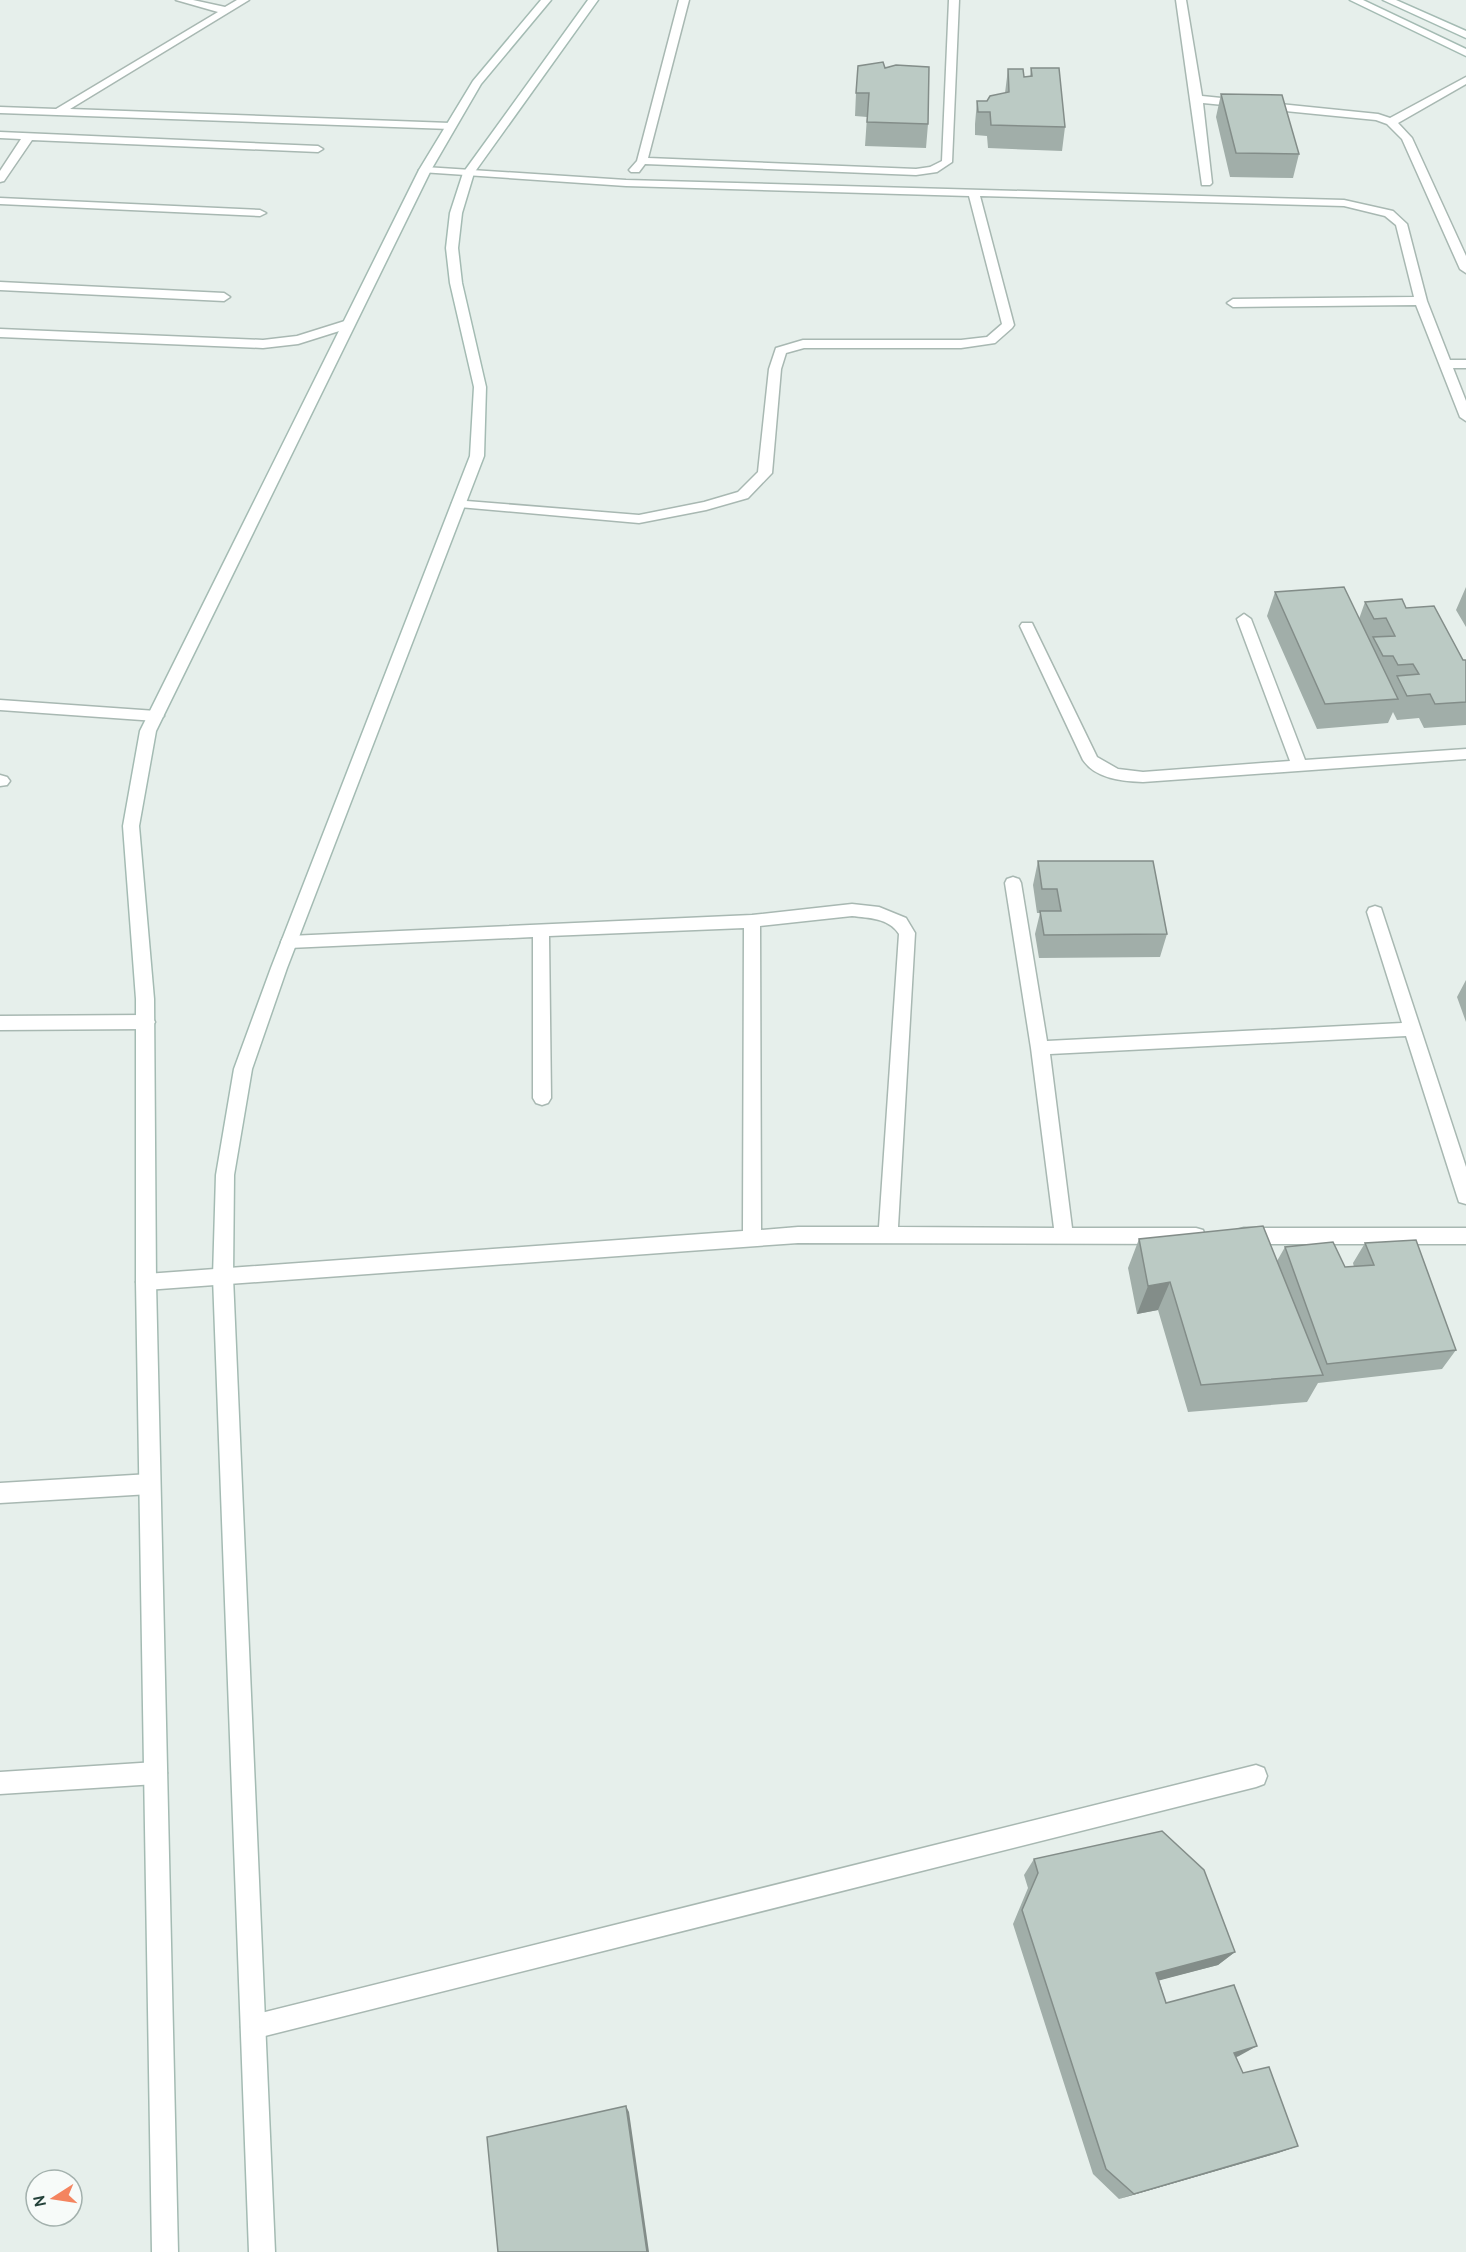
<svg xmlns="http://www.w3.org/2000/svg" width="1466" height="2252" font-family="Cabin,sans-serif">
  <rect width="100%" height="100%" fill="#e6efeb"/>
  <g fill="none" stroke-linecap="round" stroke-linejoin="round">
    <g stroke="#a8b8b2" stroke-width="3">
      <path id="lane" d="M176,0H193L225,7L237,0H249L70,109L450,123L455,126L450,129L0,113V107L56,109L218,12Z
        M0,132L318,146L323,149L318,152L32,140L4,181L0,182V171L21,139L0,138Z
        M0,198L260,210L266,213L260,216L0,204Z
        M0,282L224,293L230,297L224,301L0,290Z
        M348,320L354,324L352,327L298,344L263,348L0,337V329L263,340L297,336Z
        M0,700L156,711L164,716L156,721L0,710Z
        M0,775L7,777L10,781L7,785L0,786Z"/>
    </g>
    <g stroke="#a8b8b2" stroke-width="3">
      <path id="street" d="M679,0H689L648,158L916,169L930,167L942,161L949,0H959L952,162L937,172L916,175L645,164L639,172H631L629,170L637,161Z
        M1176,0H1186L1202,96L1378,114L1390,118L1466,77V84L1398,123L1412,138L1466,256V273L1460,269L1402,139L1387,124L1376,120L1203,103L1212,183L1210,185H1202Z
        M425,167L626,180L1344,200L1393,211L1407,224L1427,301L1450,360H1466V368H1453L1466,401V421L1460,417L1416,305L1233,307L1227,303L1233,299L1414,297L1396,225L1385,216L1344,206L980,196L1014,325L1012,328L995,343L961,348H804L786,353L781,369L772,473L748,498L706,510L639,523L459,507L454,506L452,503L454,500L639,515L704,502L738,492L758,472L769,369L776,348L803,340H961L987,337L1002,324L969,196L626,186L421,172L419,170Z
        M1244,614L1251,619L1305,760L1466,749V759L1143,782C1122,781 1096,779 1083,760L1020,626L1022,623H1032L1097,757L1118,769L1143,772L1290,761L1237,619Z
        M1013,877L1019,879L1021,883L1047,1041L1402,1023L1367,912L1369,908L1375,906L1381,908L1466,1167V1204L1459,1202L1457,1196L1406,1036L1050,1054L1072,1228H1196L1203,1230L1205,1236L1203,1242L1196,1244L798,1243L146,1290L139,1288L136,1282L139,1276L146,1274L743,1231L744,928L549,936L551,1098L548,1103L542,1105L536,1103L533,1098V937L289,948L283,946L281,942L283,938L289,936L752,915L852,904L879,907L906,918L915,933L898,1227L1054,1228L1031,1048L1005,883L1007,879ZM852,916C869,918 889,918 899,934L879,1227H798L761,1230L760,926Z
        M146,1015L152,1017L155,1022L152,1027L146,1029L0,1030V1016Z
        M1244,1228H1466V1244H1244L1237,1242L1235,1236L1237,1230Z
        M150,1474L157,1477L160,1484L157,1491L150,1494L0,1503V1483Z
        M156,1762L164,1765L167,1773L164,1781L156,1784L0,1794V1772Z
        M1256,1765L1264,1768L1267,1776L1264,1784L1256,1787L253,2039L244,2036L241,2027L244,2018L253,2015Z"/>
    </g>
    <g stroke="#a4bbb3" stroke-width="3">
      <path id="secondary" d="M541,0H551L481,84L431,170L156,731L139,826L154,999L156,1282L178,2252H152L136,1282V999L123,826L140,731L419,170L473,81Z
        M588,0H598L474,173L462,213L458,248L462,283L486,387L484,456L287,968L252,1069L234,1175L233,1277L275,2252H249L213,1277L216,1175L234,1069L271,968L470,456L474,387L450,283L446,248L450,213L463,173Z
        M1350,0H1363L1466,49V56Z
        M1383,0H1396L1466,31V38Z"/>
    </g>
    <use href="#lane" fill="#fff" fill-rule="evenodd"/>
    <use href="#street" fill="#fff" fill-rule="evenodd"/>
    <use href="#secondary" fill="#fff" fill-rule="evenodd"/>
  </g>
  <path fill="#a1aea9" d="M885,68L928,124L926,148L865,146L867,117L855,116L856,93Z
    M1031,68L1065,127L1062,151L988,148L987,136L975,135V124L977,101H987L1005,93L1008,69L1024,77H1030Z
    M1221,94L1299,154L1293,178L1230,177L1216,117Z
    M1466,587V627L1456,610Z
    M1275,592L1359,619L1365,602L1406,608L1463,660H1466V725L1424,728L1419,718L1397,720L1393,712L1388,723L1317,729L1267,616Z
    M1038,861L1167,934L1160,957L1039,958L1035,934L1040,913H1037L1033,885Z
    M1466,980V1022L1457,997Z
    M1139,1239L1277,1261L1285,1247L1345,1267H1354L1353,1263L1365,1243L1456,1350L1442,1369L1318,1383L1307,1402L1188,1412L1158,1310L1137,1314L1128,1268Z
    M1034,1859L1235,1952L1218,1965L1159,1980L1166,2003L1239,2056L1236,2057L1243,2073L1298,2146L1278,2153L1119,2199L1093,2174L1013,1924L1028,1888L1024,1875Z"/>
  <path fill="#838d89" d="M1170,1282L1158,1310L1137,1314L1148,1286Z
    M1235,1952L1218,1965L1142,1985L1156,1973Z
    M1257,2046L1239,2056L1217,2063L1234,2053Z
    M626,2106L629,2112L649,2252H647Z
    M1298,2146L1278,2153L1119,2199L1134,2194Z"/>
  <path fill="#bbcac4" stroke="#838d89" stroke-width="1.5" d="M883,62L885,68L896,65L929,67L928,124L867,122L869,93H856L858,66Z
    M1031,68H1059L1065,127L991,125L990,112H978L977,101H987L990,96L1009,92L1008,69H1023L1024,77L1032,76Z
    M1221,94L1282,95L1299,154L1236,153Z
    M1344,587L1398,699L1325,704L1275,592Z
    M1402,599L1406,608L1434,606L1463,660H1466V702L1435,704L1430,694L1407,696L1397,676L1419,674L1413,664L1398,665L1393,656H1383L1373,637L1395,636L1386,618L1374,619L1365,602Z
    M1038,861H1153L1167,934L1044,935L1040,911H1061L1057,889H1042Z
    M1263,1226L1323,1375L1201,1385L1170,1282L1148,1286L1139,1239Z
    M1416,1240L1456,1350L1327,1364L1285,1247L1333,1242L1345,1267L1374,1265L1365,1243Z
    M1162,1831L1204,1870L1235,1952L1156,1973L1166,2003L1234,1985L1257,2046L1234,2053L1243,2073L1269,2067L1298,2146L1134,2194L1106,2169L1022,1910L1038,1873L1034,1859Z
    M626,2106L647,2252H498L487,2137Z"/>
  <g transform="translate(54 2198) rotate(258)"><circle r="28" fill="#f7fbf9" stroke="#a3b1ad" stroke-width="1.5"/>
  <path d="M0-4.5L10 22L0 15L-10 22Z" fill="#f4845f"/>
  <text y="-9" font-size="16" font-weight="bold" text-anchor="middle" fill="#24423a">N</text>
  </g>
</svg>
